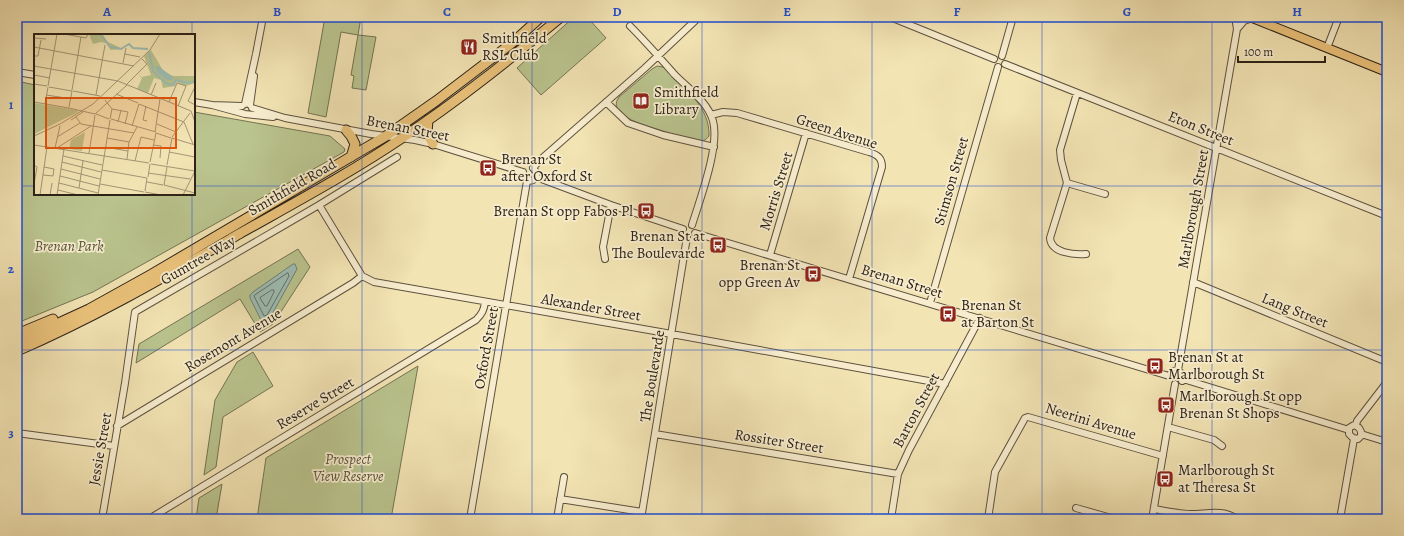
<svg xmlns="http://www.w3.org/2000/svg" width="1404" height="536" font-family="Alegreya,serif">
  <rect width="100%" height="100%" fill="#f3e4b4"/>
  <filter id="stains"><feTurbulence type="fractalNoise" baseFrequency=".005" numOctaves="4"/><feColorMatrix values="0 0 0 0 .2 0 0 0 0 .09 0 0 0 0 .02 0 0 0 .5 -.17"/></filter>
  <radialGradient id="worn" r=".72"><stop offset=".6" stop-color="#630" stop-opacity="0"/><stop offset="1" stop-color="#630" stop-opacity=".3"/></radialGradient>
  <path fill="#bac48e" stroke="#737353" d="M325,17H361L358,35L376,37L366,90L352,88L354,76L351,75L358,35L341,32L326,117L308,113Z
    M574,17H587L606,38L541,95L517,68Z
    M657,66L663,67L667,70C685,89 710,107 709,136C707,138 705,141 702,141C693,143 675,135 666,132C655,128 604,117 619,97L652,69Z
    M17,81L35,85V194H194V112L330,136L345,149L344,152L93,292L17,323Z
    M298,249L310,267L273,324L260,332L240,299L136,363L139,344Z
    M253,352L273,386L223,417L216,467L204,475L215,400L237,362Z
    M418,366L391,519H257L266,458Z
    M222,484L216,519H196L199,498Z"/>
  <path fill="#9dbdb4" stroke="#707f76" d="M293,264H295L297,269L270,318L266,321L261,320L250,298V295L253,292Z"/>
  <g fill="none" stroke-linecap="round" stroke-linejoin="round">
    <path stroke="#647066" stroke-width="1" d="M288,273L289,276L267,315L264,316L254,296Z
      M272,290H274V292L267,306H265L260,298Z"/>
    <g stroke="#5e523f" stroke-width="8">
      <path id="minor" d="M890,17L994,59
        M630,26C646,42 660,58 675,75C688,88 708,102 713,121C720,146 700,199 692,225
        M1237,29L1244,21L1252,18
        M1327,48L1339,17
        M1002,56L1013,17
        M1005,64L1387,216
        M17,72L35,75
        M1077,93L1060,150L1061,160L1067,183L1050,238C1051,253 1074,255 1086,254
        M194,102L212,105L242,106
        M606,102L628,123L663,135L714,147
        M245,104L256,54L263,17
        M212,105L245,114L273,117
        M250,105L254,76
        M252,108L285,118L371,134L415,140L433,144L523,172
        M711,115L723,112L737,113L869,152C878,155 882,158 882,167L849,279
        M533,168L539,161L645,68L699,17
        M523,172C523,183 536,184 537,173L533,168
        M536,177L611,205L683,229
        M1067,183L1105,194
        M319,205L362,276L374,282L666,333L945,384
        M695,233L1169,376
        M770,255L806,133
        M605,259L603,247L611,205
        M1193,282L1387,362
        M930,303L998,67
        M1178,370L1237,29L1235,17
        M1169,376L1173,371L1178,370L1183,375L1182,381
        M1183,379L1349,430
        M1354,425C1359,426 1362,431 1361,436L1358,439L1353,438L1349,434V428Z
        M117,426L353,283L362,276
        M1356,426L1357,421L1387,382
        M1168,427L1214,440L1222,446
        M17,433L114,446
        M655,434L898,474
        M1361,434L1387,442
        M560,499L642,512
        M1076,508L1115,519
        M1154,509C1166,511 1179,514 1191,514C1207,514 1223,509 1237,519
        M102,519L125,383L135,312L319,205L397,157
        M149,519L476,320C482,314 484,310 485,302
        M470,519L527,181
        M557,519L564,477
        M641,519L687,237
        M891,519L898,474L909,450L980,318
        M988,519L995,472L1025,418L1028,417L1163,456
        M1152,519L1175,384
        M1340,519L1354,439"/>
    </g>
    <g stroke="#2c2218" stroke-width="10">
      <path id="major" d="M1250,17L1387,72"/>
    </g>
    <g stroke="#2c2218" stroke-width="11">
      <path id="highway" d="M428,120L427,133L433,144
        M346,130L351,136L355,144L351,157
        M17,334L53,319
        M17,342L89,309L152,274L386,136L436,101L512,43L541,17
        M17,351C94,318 166,276 239,234C294,203 350,173 402,138C458,101 510,59 561,17"/>
    </g>
    <use href="#minor" stroke="#f7edce" stroke-width="6"/>
    <use href="#major" stroke="#eac27a" stroke-width="8"/>
    <use href="#highway" stroke="#eac27a" stroke-width="9"/>
  </g>
  <path fill="none" stroke="#1d4ed8" stroke-width="1" stroke-opacity="0.55" d="M192,17V35M362,17V519M532,17V519M702,17V519M872,17V519M1042,17V519M1212,17V519M17,186H35M194,186H1387M192,194V519M17,350H1387"/>
  <defs>
    <g id="restaurant-square" transform="scale(0.9)"><rect x="-9" y="-9" width="18" height="18" rx="4" fill="#8f2418" stroke="#f7edce"/><path d="M-5-6h1v4h1v-4h1v4h1v-4h1v5L-1.5 .5V6h-2V.5L-5-1ZM5-6V6H3V1.5H1.5Q1.5-4 5-6Z" fill="#fff"/></g>
    <g id="library-square" transform="scale(0.9)"><rect x="-9" y="-9" width="18" height="18" rx="4" fill="#8f2418" stroke="#f7edce"/><path d="M-6-4Q-3-5.5-.7-3.5V5Q-3 3-6 4ZM6-4Q3-5.5 .7-3.5V5Q3 3 6 4Z" fill="#fff"/></g>
    <g id="bus-square" transform="scale(0.9)"><rect x="-9" y="-9" width="18" height="18" rx="4" fill="#8f2418" stroke="#f7edce"/><path d="M-5-6H5V4H4V6H2V4H-2V6H-4V4H-5ZM-3.5-4V0h7V-4ZM-3.5 1.2v1.5H-2V1.2ZM2 1.2v1.5H3.5V1.2Z" fill="#fff"/></g>
  </defs>
  <g fill-rule="evenodd">
    <use href="#restaurant-square" x="469" y="47"/>
    <use href="#library-square" x="641" y="101"/>
    <use href="#bus-square" x="488" y="168"/>
    <use href="#bus-square" x="646" y="211"/>
    <use href="#bus-square" x="718" y="245"/>
    <use href="#bus-square" x="813" y="274"/>
    <use href="#bus-square" x="948" y="314"/>
    <use href="#bus-square" x="1155" y="366"/>
    <use href="#bus-square" x="1166" y="405"/>
    <use href="#bus-square" x="1165" y="479"/>
  </g>
  <g text-anchor="middle" stroke-width="3.5" stroke-linejoin="round" paint-order="stroke">
    <g font-size="15" fill="#2c2218" stroke="#f7edce" text-anchor="start">
      <text x="482" y="43">Smithfield<tspan x="482" dy="17">RSL Club</tspan></text>
      <text x="654" y="97">Smithfield<tspan x="654" dy="17">Library</tspan></text>
      <text x="501" y="164">Brenan St<tspan x="501" dy="17">after Oxford St</tspan></text>
      <text x="633" y="216" text-anchor="end">Brenan St opp Fabos Pl</text>
      <text x="705" y="241" text-anchor="end">Brenan St at<tspan x="705" dy="17">The Boulevarde</tspan></text>
      <text x="800" y="270" text-anchor="end">Brenan St<tspan x="800" dy="17">opp Green Av</tspan></text>
      <text x="961" y="310">Brenan St<tspan x="961" dy="17">at Barton St</tspan></text>
      <text x="1168" y="362">Brenan St at<tspan x="1168" dy="17">Marlborough St</tspan></text>
      <text x="1179" y="401">Marlborough St opp<tspan x="1179" dy="17">Brenan St Shops</tspan></text>
      <text x="1178" y="475">Marlborough St<tspan x="1178" dy="17">at Theresa St</tspan></text>
    </g>
    <g font-size="15" fill="#2c2218" stroke="#f7edce">
      <text transform="translate(408 128) rotate(11)" y="5">Brenan Street</text>
      <text transform="translate(1201 128) rotate(22)" y="5">Eton Street</text>
      <text transform="translate(837 131) rotate(18)" y="5">Green Avenue</text>
      <text transform="translate(951 181) rotate(-74)" y="5">Stimson Street</text>
      <text transform="translate(292 187) rotate(-30)" y="5">Smithfield Road</text>
      <text transform="translate(776 191) rotate(-73)" y="5">Morris Street</text>
      <text transform="translate(1193 209) rotate(-80)" y="5">Marlborough Street</text>
      <text transform="translate(198 260) rotate(-30)" y="5">Gumtree Way</text>
      <text transform="translate(902 281) rotate(17)" y="5">Brenan Street</text>
      <text transform="translate(591 307) rotate(10)" y="5">Alexander Street</text>
      <text transform="translate(1295 310) rotate(22)" y="5">Lang Street</text>
      <text transform="translate(233 340) rotate(-31)" y="5">Rosemont Avenue</text>
      <text transform="translate(486 348) rotate(-80)" y="5">Oxford Street</text>
      <text transform="translate(652 376) rotate(-81)" y="5">The Boulevarde</text>
      <text transform="translate(315 403) rotate(-31)" y="5">Reserve Street</text>
      <text transform="translate(916 410) rotate(-62)" y="5">Barton Street</text>
      <text transform="translate(1091 421) rotate(17)" y="5">Neerini Avenue</text>
      <text transform="translate(779 441) rotate(9)" y="5">Rossiter Street</text>
      <text transform="translate(100 449) rotate(-80)" y="5">Jessie Street</text>
    </g>
    <g font-size="15" font-style="italic" fill="#57533b" stroke="#f7edce">
      <text x="69" y="251">Brenan Park</text>
      <text x="348" y="464">Prospect<tspan x="348" dy="17">View Reserve</tspan></text>
    </g>
  </g>
  <g transform="translate(34 34)">
    <rect width="161" height="161" fill="#f3e4b4"/>
    <path d="M55,0H68L72,7L89,15L76,16L75,10L67,8L59,10ZM117,16L130,38L139,42H161V49L152,52L143,48L141,52L129,54L127,46L120,44L114,59L103,55L108,44L104,40L108,43L117,41L110,22ZM0,69L43,76L44,78L0,100ZM51,98L48,117L35,115L37,106Z" fill="#bac48e"/>
    <path d="M124,32L139,43L138,46H133L123,38L121,33Z" fill="#9dbdb4"/>
    <path fill="none" stroke="#9dbdb4" stroke-width="2" d="M67,0L76,13L87,15L95,10L99,14L114,15M115,18L119,37L132,49L139,51L142,46L153,49L161,47"/>
    <path fill="none" stroke="#a39676" stroke-width="1" d="M30,0L52,4L54,0M0,4L12,5M0,13L100,32M91,20L106,23M0,22H4L7,6M89,29L92,14M0,32L84,47L157,77L161,88M103,40L113,30L108,25M0,41L16,44M0,50L13,52M92,51L103,40M14,52L23,0M15,53L38,57M38,56L47,3M39,57L66,62M82,60L104,69M12,61L32,64M62,61L71,11M117,61L122,49M71,66L78,75L76,85M0,68L35,74M135,68L143,49L152,52L144,72M11,70L14,53M105,70L150,88L159,110M161,71L154,67L161,53M112,72L109,86L113,87M35,73L38,57M35,74L61,80M78,75L94,78L91,90M61,80L93,51M62,80L75,85M42,83L47,90L100,99M77,85L122,98M37,86L49,78M84,88L87,76M123,90L142,98M98,92L105,70M121,98L126,65M122,99L137,104M0,102L26,90L59,70L116,16L126,0M23,103L46,89M138,103L156,79M73,104L95,108M138,104L161,111M0,111L115,129M119,111L127,112L126,124M71,113L94,117M21,114L26,92M23,114L57,92M135,118L161,123M55,119L61,81M29,122L68,131M93,125L95,108L103,93M101,127L107,103L120,106M28,128L67,138M116,128L122,99M117,130L161,137M0,131L3,133L0,150M133,131L138,104M27,135L66,145M68,136L113,144M114,139L156,145M9,141L19,142L20,135L10,133M26,142L65,152M114,143L116,130M113,148L129,151M25,149L64,159M66,150L110,158M130,151L161,159M130,151L133,133M45,154L49,127M24,156L44,161M111,157L113,144M111,158L127,161M6,161L13,113M16,161L18,149M23,161L30,115M64,161L76,86M149,161L161,137"/>
    <path fill="#df560d" fill-opacity="0.15" stroke="#df560d" stroke-width="2" d="M12,64H142V114H12Z"/>
    <rect width="161" height="161" fill="none" stroke="#2c2218" stroke-width="2"/>
  </g>
  <rect width="1404" height="536" fill="none" stroke="#f3e4b4" stroke-width="44"/>
  <path d="M1238 56v6h87v-6" fill="none" stroke="#2c2218" stroke-width="2"/>
  <text x="1244" y="56" font-size="12" fill="#2c2218" stroke="#f7edce" stroke-width="3" paint-order="stroke">100 m</text>
  <rect x="22" y="22" width="1360" height="492" fill="none" stroke="#1d4ed8" stroke-width="1.5"/>
  <g font-size="13" text-anchor="middle" font-weight="bold" fill="#1d4ed8">
    <text x="107" y="16">A</text>
    <text x="277" y="16">B</text>
    <text x="447" y="16">C</text>
    <text x="617" y="16">D</text>
    <text x="787" y="16">E</text>
    <text x="957" y="16">F</text>
    <text x="1127" y="16">G</text>
    <text x="1297" y="16">H</text>
    <text x="11" y="109">1</text>
    <text x="11" y="273">2</text>
    <text x="11" y="437">3</text>
  </g>
  <rect width="100%" height="100%" filter="url(#stains)"/>
  <rect width="100%" height="100%" fill="url(#worn)"/>
</svg>
